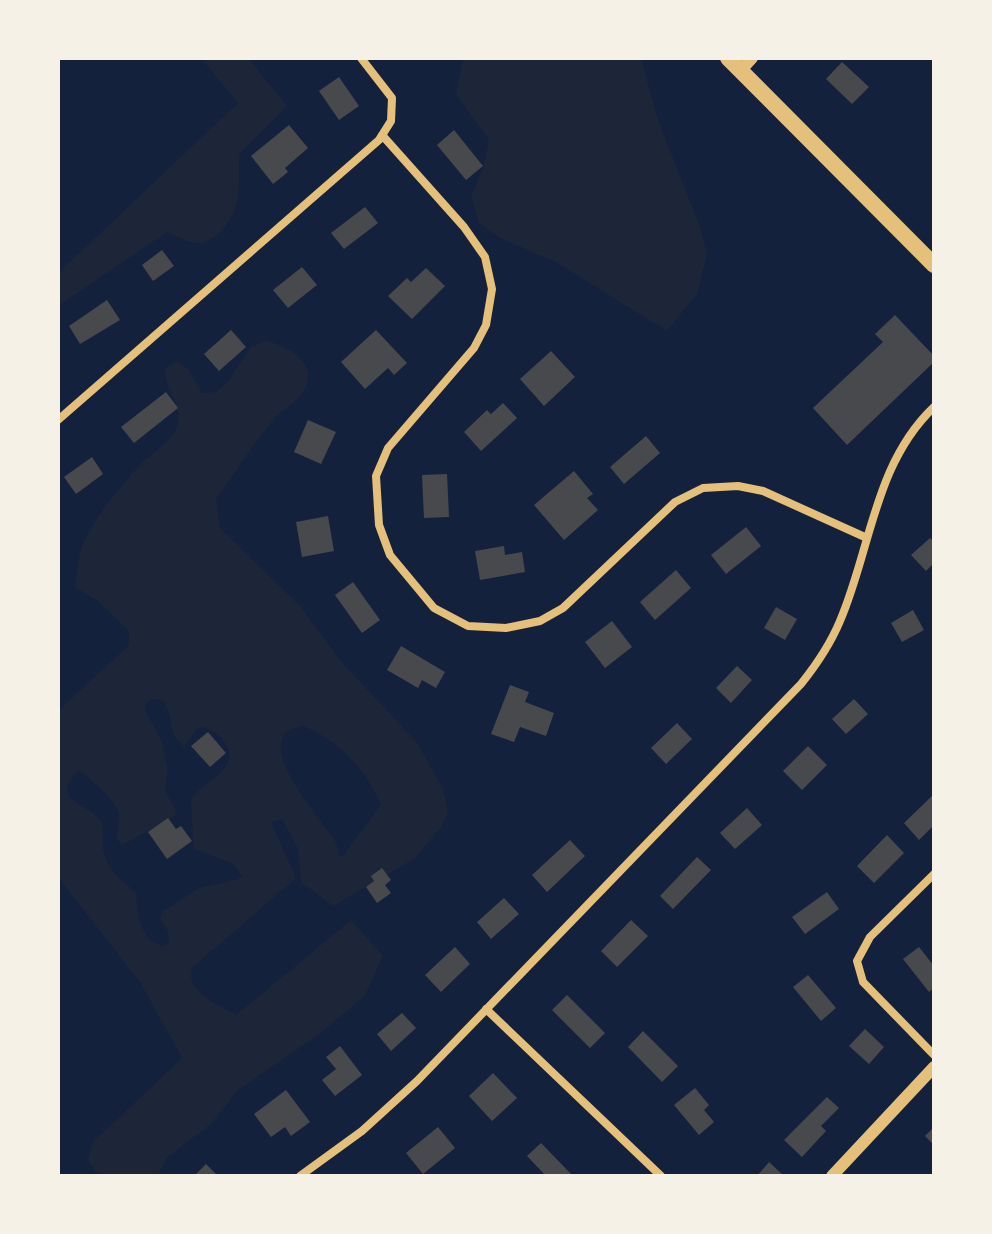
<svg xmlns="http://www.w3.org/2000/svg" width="992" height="1234" font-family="Lato,sans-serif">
  <rect width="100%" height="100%" fill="#14213d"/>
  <path fill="#1d2539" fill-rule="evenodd" d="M201,58H248L287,106L239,154C239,187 243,215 214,237C207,242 200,245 191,242C183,240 175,235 167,232L58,306V273L238,103Z
    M463,58H645L642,62L659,123L700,227L707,254L697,294L667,331L554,261L502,239L479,223L471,196L483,169L489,140L456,94Z
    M265,341C293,346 326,370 297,399C290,406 280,411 274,419C253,444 235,473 216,499L220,528L300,606L342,663L416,741L443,789L448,812L442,826L414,859L333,906L301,882L298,849L282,819L271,822L296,878L192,968C184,991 220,1006 236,1015L351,920L383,956L365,995L322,1032L238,1090L211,1124L166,1158L158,1176H112L96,1172L88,1160L92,1143L182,1058L140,982L58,877V711L129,645V631L99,602L75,587C77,573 78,557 83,544C95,516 118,490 137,468C149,453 175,442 178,422C182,405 165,390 165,369L177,361L188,369L202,393L216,392L227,383L251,347ZM152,699C173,698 168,723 175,737C176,740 182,744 184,747L196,730L202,727C211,729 217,733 223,740C244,769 205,780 191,798L193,842L194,849L234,864L242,876L236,880L199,888L162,912L160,919L168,931L169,944L162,946C139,938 137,914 136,892C120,879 106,869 103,847C102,839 105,829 101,822C90,802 48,803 78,771C88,775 117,803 119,813C120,820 117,831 117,839L122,845L174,817L176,810L165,791L168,770L162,742L145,710L146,703ZM303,726C338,740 367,770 381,805L342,857L339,856C338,849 337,843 333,838C320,818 244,735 303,726Z"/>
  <path fill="#48494c" d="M842,62L869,87L852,104L826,79Z
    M339,77L359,106L339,120L319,91Z
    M289,125L308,148L285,168L288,172L273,184L251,156Z
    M454,130L483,166L466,180L437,145Z
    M365,207L378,223L344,249L331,233Z
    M162,250L174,266L153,281L142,265Z
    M302,267L317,285L288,308L273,290Z
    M426,268L445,286L412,319L388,296L407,278L411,282Z
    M107,300L120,320L80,344L69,326Z
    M895,315L934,356V362L847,445L813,408L883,342L875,334Z
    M231,330L246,347L219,371L204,354Z
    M376,330L407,363L394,375L388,368L365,389L341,362Z
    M551,351L575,377L544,406L520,379Z
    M166,392L178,408L134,443L121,427Z
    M503,403L517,418L481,451L464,432L487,410L491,414Z
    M308,420L336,432L321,464L294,452Z
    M646,436L660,453L624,484L610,467Z
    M92,457L103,474L76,494L64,477Z
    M574,471L593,494L587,498L598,510L564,540L534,505Z
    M447,474L449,517L424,518L422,475Z
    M328,516L334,551L302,557L296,522Z
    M746,527L761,546L726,574L711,555Z
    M930,538L934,542V563L926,571L911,555Z
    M504,546L505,555L522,552L525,572L480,580L475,551Z
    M676,570L691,588L655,620L640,602Z
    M353,582L380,620L362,633L335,595Z
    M776,607L797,619L785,640L764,628Z
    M913,610L924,630L902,642L891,623Z
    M612,621L632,647L605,668L585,642Z
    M401,646L445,672L436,688L422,680L418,688L387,670Z
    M737,666L752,680L731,703L716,688Z
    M510,685L529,692L525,702L554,713L546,736L520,727L514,742L491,734Z
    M854,699L868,714L846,734L832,719Z
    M677,723L692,739L666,764L651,748Z
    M208,732L226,753L210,767L191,746Z
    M808,746L827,765L802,790L783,771Z
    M934,794V825L919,840L904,823Z
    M747,808L762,825L735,849L720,833Z
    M168,818L176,829L181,826L192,841L167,859L148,832Z
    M887,835L904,853L874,883L857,866Z
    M570,840L585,856L547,892L532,875Z
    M697,857L711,870L673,909L660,896Z
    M382,868L391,880L385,885L391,893L377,903L366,887L374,881L371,876Z
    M827,892L839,909L805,934L792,917Z
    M504,898L519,914L491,939L477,922Z
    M631,920L648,936L617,967L601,951Z
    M455,947L470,964L441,992L425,975Z
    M919,947L934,966V988L929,992L903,959Z
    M808,975L836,1008L821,1021L793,987Z
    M567,995L605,1033L590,1048L552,1010Z
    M402,1013L416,1028L391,1051L377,1034Z
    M865,1029L884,1047L869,1064L849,1046Z
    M643,1031L678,1066L662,1082L628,1047Z
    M340,1046L362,1075L335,1096L322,1080L336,1069L326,1057Z
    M493,1073L517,1098L492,1121L469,1096Z
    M695,1088L709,1105L704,1110L714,1122L699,1135L674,1105Z
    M286,1090L310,1122L291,1136L285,1127L271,1137L254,1114Z
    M827,1097L839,1108L821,1126L826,1131L802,1157L784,1140Z
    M438,1127L455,1148L423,1174L406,1153Z
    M934,1127V1145L925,1136Z
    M541,1143L573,1176H546L527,1156Z
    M769,1162L784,1176H757Z
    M206,1164L218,1176H194Z"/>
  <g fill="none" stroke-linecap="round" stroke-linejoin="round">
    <path stroke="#e5c07b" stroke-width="8" d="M382,135L464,227L485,257L492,289L486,325L474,348L388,448L376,476L379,525L390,555L434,608L468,626L506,628L540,621L563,608L675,502L703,488L738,486L763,491L867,538
      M58,420L379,140L391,121L392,98L361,58
      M934,874L870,937L857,961L863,982L934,1055
      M486,1009L661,1176
      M300,1176L362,1131L417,1081L801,684C817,664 830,645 840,621C871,549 874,464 934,407"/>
    <path stroke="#e5c07b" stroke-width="12" d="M741,70L752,58
      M832,1176L934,1067"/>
    <path stroke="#e5c07b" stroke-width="16" d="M728,58L934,265"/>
  </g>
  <rect width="992" height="1234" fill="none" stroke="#f6f1e7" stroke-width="120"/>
</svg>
